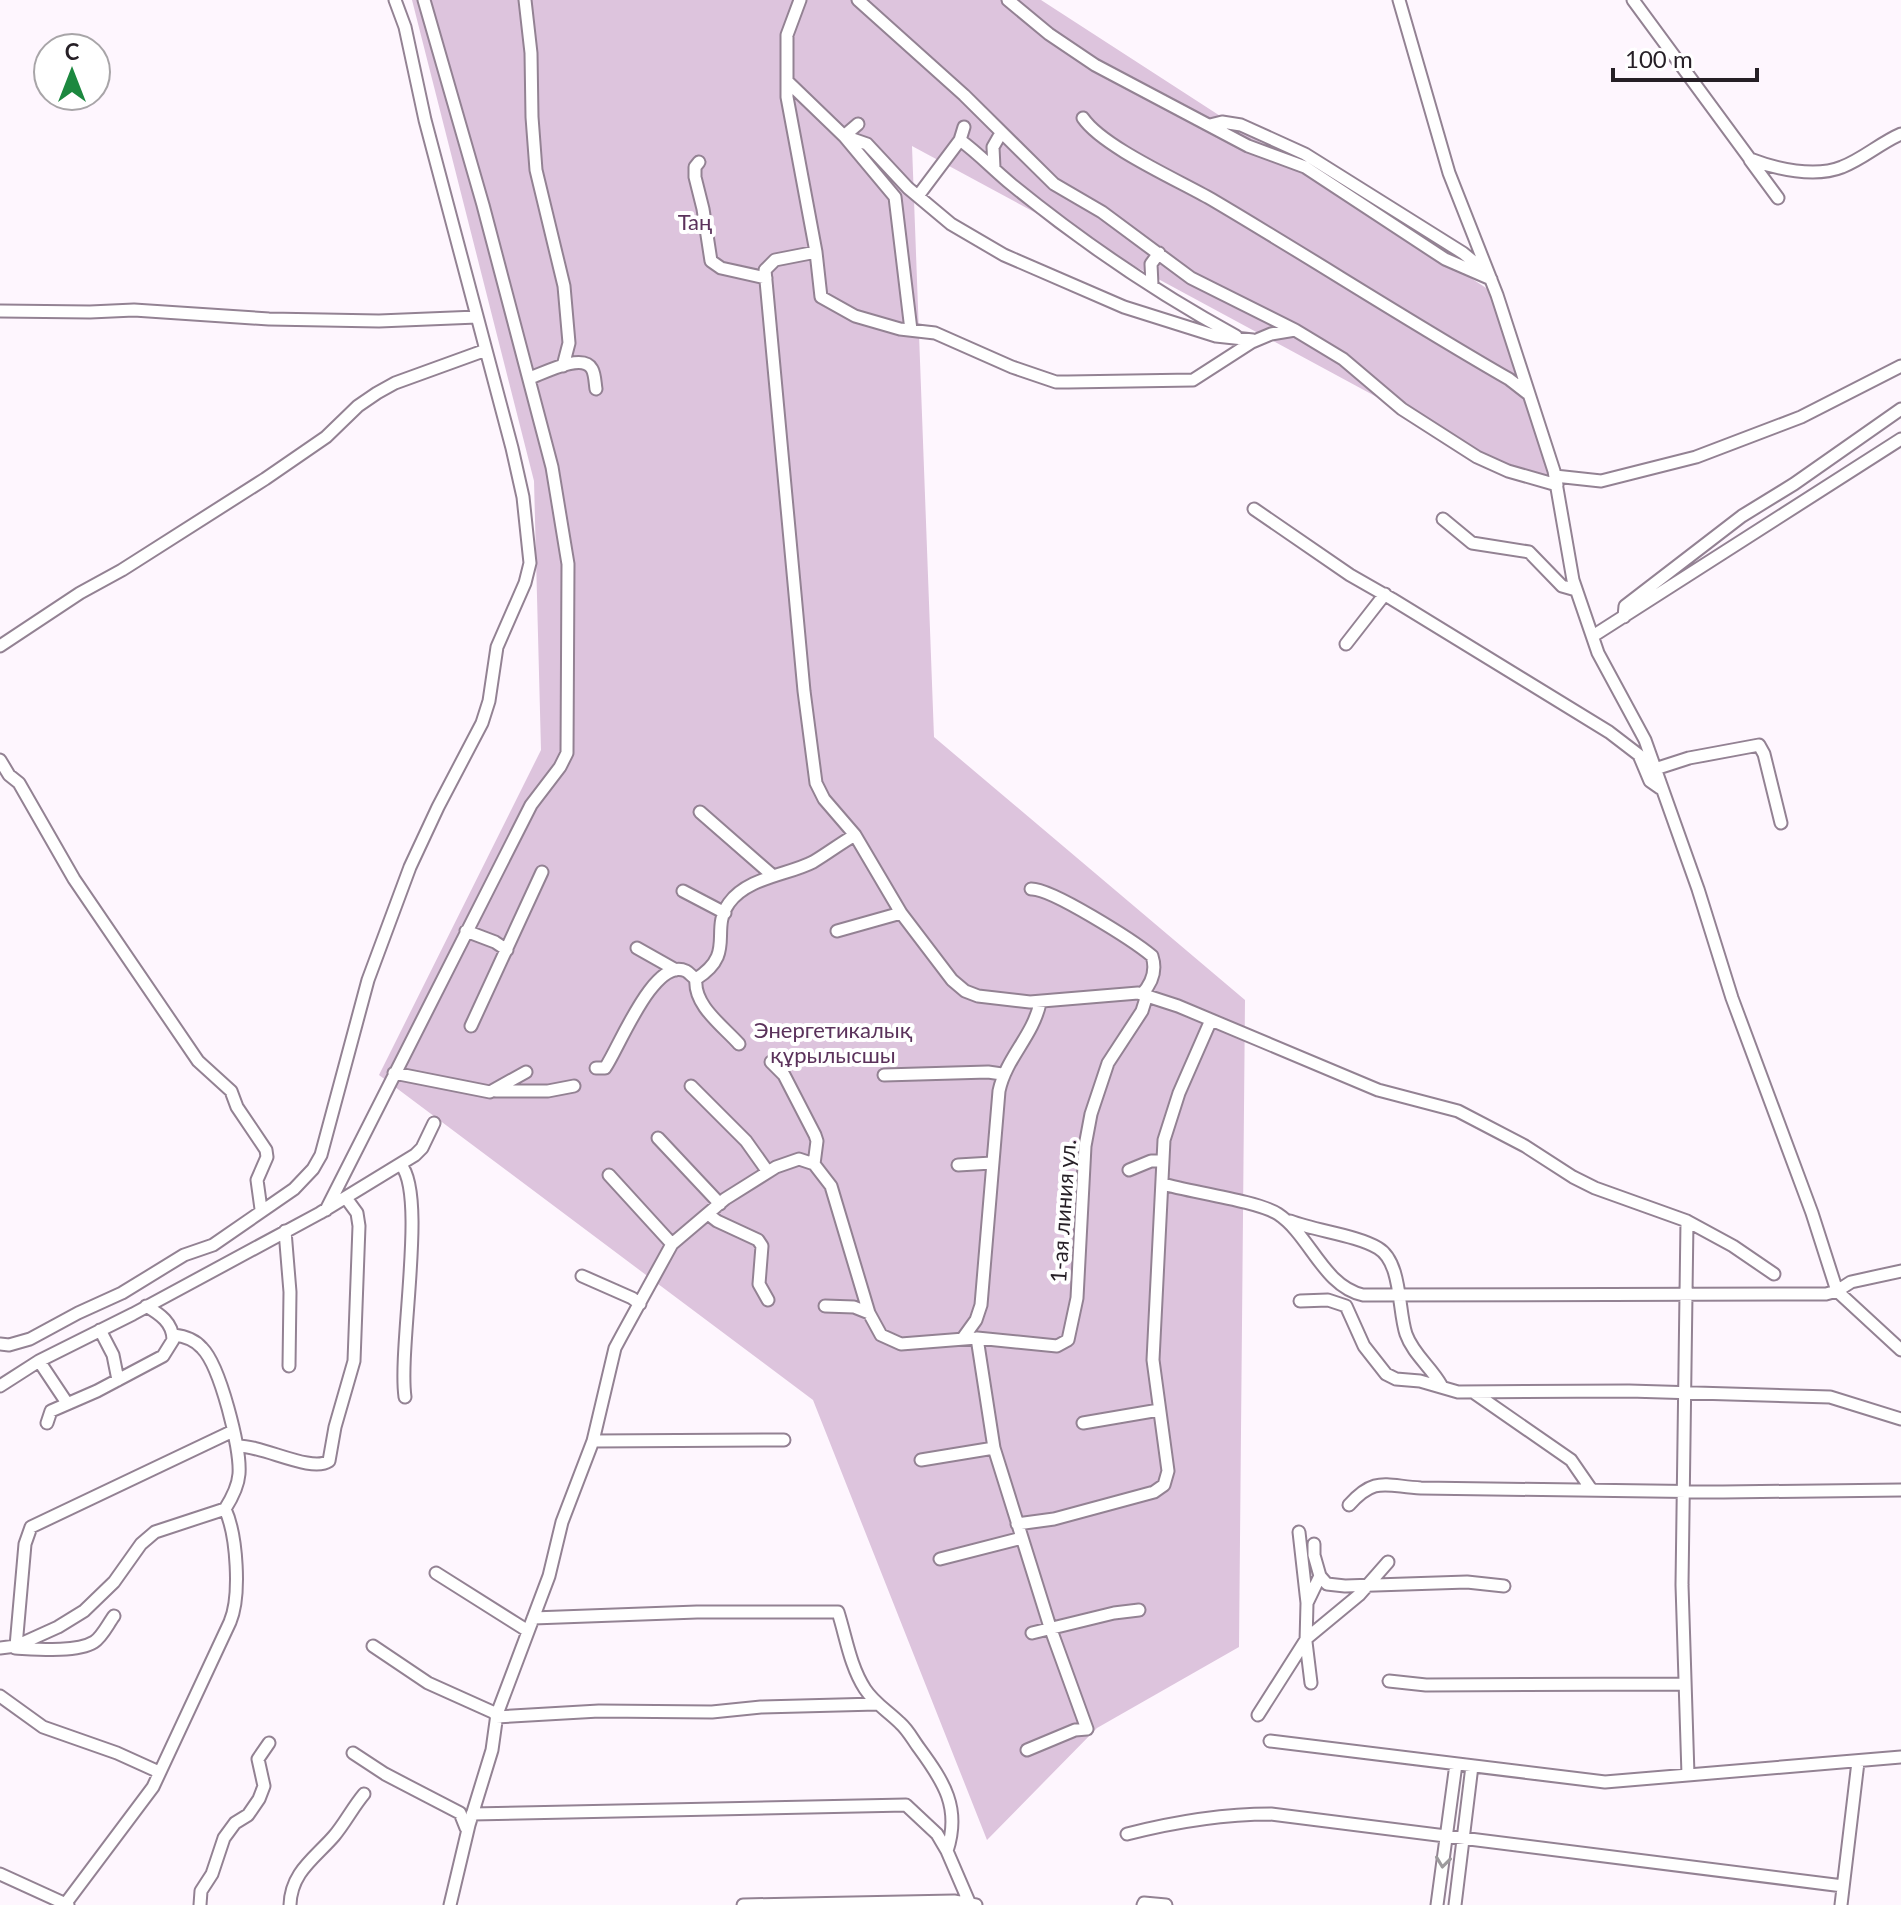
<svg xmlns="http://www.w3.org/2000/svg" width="1901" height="1905" font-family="Lato,sans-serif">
  <rect width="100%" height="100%" fill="#fef6fe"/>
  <path fill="#ddc4dd" d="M412,0H1041L1497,295L1560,496L912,146L934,737L1245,1000L1239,1647L1097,1728L987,1840L813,1400L379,1075L541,750L534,481Z"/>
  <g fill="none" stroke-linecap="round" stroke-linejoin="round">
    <g stroke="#938293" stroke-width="15">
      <path id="minor" d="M525,0L531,53L532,117L536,170L564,286L569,343L563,366
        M800,0L787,35V97L816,252L821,297L855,316L900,329L935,333L1012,367L1056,382H1068L1193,380L1252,342L1271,334L1295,330
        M858,0L964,95L1054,184L1102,212L1191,278L1295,330L1343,359L1402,409L1477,457L1508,471L1557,485
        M1008,0L1049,34L1095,65L1248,146L1305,167L1445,259L1491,279
        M1399,0L1449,173L1497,295L1554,471L1573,580L1598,653L1645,740L1698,889L1732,998L1812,1213L1837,1291L1901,1350
        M1633,0L1750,159C1776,169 1815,178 1842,167C1863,159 1880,143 1901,134
        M787,81L844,136L895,197L911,330
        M1083,118C1103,147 1178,180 1211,199C1311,258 1408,321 1509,379L1527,393
        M1210,125L1222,122L1241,125L1305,154L1463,253L1485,271
        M844,136L867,144L908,188L951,224L1004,255L1124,307L1216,336L1253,340
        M844,136L858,124
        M960,140C978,153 994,170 1011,184C1081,241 1157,293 1236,336
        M1750,160L1778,198
        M699,162L695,167V177L703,209L711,261L721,268L766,278
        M994,168L993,147L1001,133
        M918,196L960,140L964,127
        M816,252L775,260L765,270L804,691L816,783L824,799L855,835L901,913L952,980L965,991L978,996L1030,1002L1138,993L1178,1006L1378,1090L1458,1111L1525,1146L1573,1177L1595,1188L1687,1221L1733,1246L1774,1274
        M1152,285L1151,264L1159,253
        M0,311L90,312L134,310L269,319L379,321L477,317
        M530,378C544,373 583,352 592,369C595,374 595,383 596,389
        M1555,476L1601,481L1696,457L1801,417L1901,366
        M1254,509L1350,575L1392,599L1609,732L1639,755L1650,781L1660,788
        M1443,519L1472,543L1529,552L1562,586L1576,590
        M1624,617L1625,606L1742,516L1794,484L1901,409
        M1593,636L1901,439
        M1346,644L1385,594
        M0,646L80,593L122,570L265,479L326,437L358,406L377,393L395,383L486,350
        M0,760L9,775L19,783L74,879L198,1061L231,1091L237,1107L266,1150L267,1157L257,1180L261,1209
        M1655,769L1689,758L1759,745L1764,754L1781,823
        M700,812L772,875
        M1031,889C1051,888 1134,941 1152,956C1157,971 1152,983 1142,994
        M683,891L725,913
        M466,931L495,942L507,950
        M837,931L901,913
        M637,948L676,970
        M471,1026L542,872
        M739,1044C723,1026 693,1005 696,979C737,953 709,931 729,903C748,877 788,875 813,862C828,853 841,843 855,835
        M771,1062L784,1075L815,1135L817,1141L814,1164
        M596,1068H605C619,1048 654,956 686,971C690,973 692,977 696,979
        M394,1073L490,1092L526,1072
        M884,1075L988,1072L1002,1074
        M691,1086L746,1141L768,1172
        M496,1091H548L574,1086
        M658,1138L720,1204
        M401,1165C427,1195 398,1347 405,1397
        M958,1165L992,1163
        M1129,1170L1151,1161H1162
        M609,1175L672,1244
        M1163,1184C1190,1192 1258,1201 1278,1214C1310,1235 1323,1286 1363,1295L1826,1294L1837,1291L1851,1282L1901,1271
        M326,1210L531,805L560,767L567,753L568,564L552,467L483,205L424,0
        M708,1214L717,1221L758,1240L762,1246L759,1284L768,1300
        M1290,1221C1316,1231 1356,1235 1378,1248C1402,1262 1398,1311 1406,1334C1413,1354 1431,1367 1441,1385
        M1687,1221L1682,1585L1688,1775
        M285,1231L290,1292L289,1366
        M582,1276L632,1298L640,1304
        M1300,1301L1328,1300L1346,1306L1364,1346L1386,1374L1396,1379L1420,1381L1458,1392L1629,1391L1830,1397L1901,1419
        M825,1306L854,1307L869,1313
        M100,1330L113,1355L118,1380
        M963,1338L976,1320L981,1305L999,1091C1006,1058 1033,1036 1040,1003
        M977,1338L994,1448L1050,1627L1087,1729L1075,1730L1027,1750
        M0,1344L9,1345L30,1339L78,1313L122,1293L184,1255L213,1245L294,1189L313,1169L321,1155L368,980L410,867L438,807L482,723L489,701L497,647L525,583L530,563L523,497L512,448L425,120L405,27L395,0
        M39,1361L67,1403
        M0,1386L39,1361L133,1314L320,1213L415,1155L422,1148L434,1123
        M1473,1392L1571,1460L1591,1489
        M47,1423L51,1411L97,1391L163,1356L173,1340C173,1323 160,1314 146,1306
        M1083,1423L1159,1410
        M593,1441L784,1440
        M237,1446C262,1445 311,1473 329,1461L335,1427L354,1361L359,1226L357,1213L346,1198
        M921,1460L994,1448
        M1349,1505C1375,1476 1385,1486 1421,1488L1723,1492L1901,1490
        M1017,1524L1054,1519L1154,1492L1164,1485L1168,1471L1153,1360L1164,1140L1179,1093L1211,1020
        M1299,1532L1307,1603L1306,1642L1311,1683
        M1314,1544V1555L1320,1576
        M940,1559L1022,1538
        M436,1573L528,1631
        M1307,1603L1320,1576L1327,1584L1345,1586L1467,1582L1504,1586
        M533,1618L697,1612H838C846,1637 850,1666 865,1689C874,1703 888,1711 900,1723C908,1730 913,1740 919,1748C944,1782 961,1808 947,1851L969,1902
        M1032,1633L1114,1613L1139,1610
        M16,1646L25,1544L31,1527L233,1431
        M373,1646L428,1683L497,1714
        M0,1648L16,1646L58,1627L84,1611L114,1582L141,1544L155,1532L225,1509C232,1498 238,1487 239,1474C241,1448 220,1366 202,1348C195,1340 184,1336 174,1335
        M15,1648C35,1649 76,1653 94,1642C102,1637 108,1624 114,1616
        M1389,1681L1426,1685L1683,1684
        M0,1696L43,1727L117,1753L159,1772
        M1258,1715L1307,1638L1359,1595L1388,1562
        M496,1717L599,1711L712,1712L761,1707L877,1704
        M1270,1741L1605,1782L1901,1757
        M353,1753L385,1774L460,1813L466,1828
        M472,1814L906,1805L937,1834L947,1851
        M1127,1834C1174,1822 1223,1814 1271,1814L1843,1886
        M0,1874L68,1905
        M66,1903L153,1787L230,1622C241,1596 237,1535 225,1509
        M200,1905L201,1891L212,1874L224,1838L235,1823L248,1815L259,1799L264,1786L258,1759L269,1743
        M290,1905C291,1872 315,1858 334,1836C345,1823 353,1807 364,1794
        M450,1905L469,1825L492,1750L497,1714L549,1576L562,1522L593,1441L615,1348L622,1335L672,1244L725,1199L776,1167L799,1159L814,1164L831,1186L869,1313L881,1335L901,1344L977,1338L1057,1346L1068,1340L1077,1298L1085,1146L1091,1114L1108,1063L1142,1011L1147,995
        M743,1905L954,1901L976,1905
        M1143,1905L1144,1903L1166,1905
        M1437,1905L1456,1764
        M1455,1905L1472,1766
        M1841,1905L1858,1762"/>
    </g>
    <use href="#minor" stroke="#fff" stroke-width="11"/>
  </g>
  <defs><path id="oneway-chevron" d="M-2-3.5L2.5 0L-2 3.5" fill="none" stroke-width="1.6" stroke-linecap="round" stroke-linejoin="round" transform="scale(2)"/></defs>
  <use stroke="#9d9a9d" href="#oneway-chevron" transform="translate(1443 1862) rotate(97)"/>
  <g text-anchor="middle" stroke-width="8" stroke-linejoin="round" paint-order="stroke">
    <g font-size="22" fill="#5b325b" stroke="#fff">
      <text x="695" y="230">Таң</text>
      <text x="833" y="1038">Энергетикалық<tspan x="833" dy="25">құрылысшы</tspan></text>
    </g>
    <g font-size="22" fill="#261f26" stroke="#fff">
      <text transform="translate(1063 1211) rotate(-86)" y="8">1-ая линия ул.</text>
    </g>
  </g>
  <g transform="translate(72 72)"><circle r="38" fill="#ffffff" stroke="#a8a5a8" stroke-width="2"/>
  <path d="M0-6L14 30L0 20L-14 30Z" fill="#1c883f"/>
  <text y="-12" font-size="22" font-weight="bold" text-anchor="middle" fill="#261f26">С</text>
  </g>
  <path d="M1613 68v12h144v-12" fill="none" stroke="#261f26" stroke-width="4"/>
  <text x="1625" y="68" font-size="24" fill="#261f26" stroke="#ffffff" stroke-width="6" paint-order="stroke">100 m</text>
</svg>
